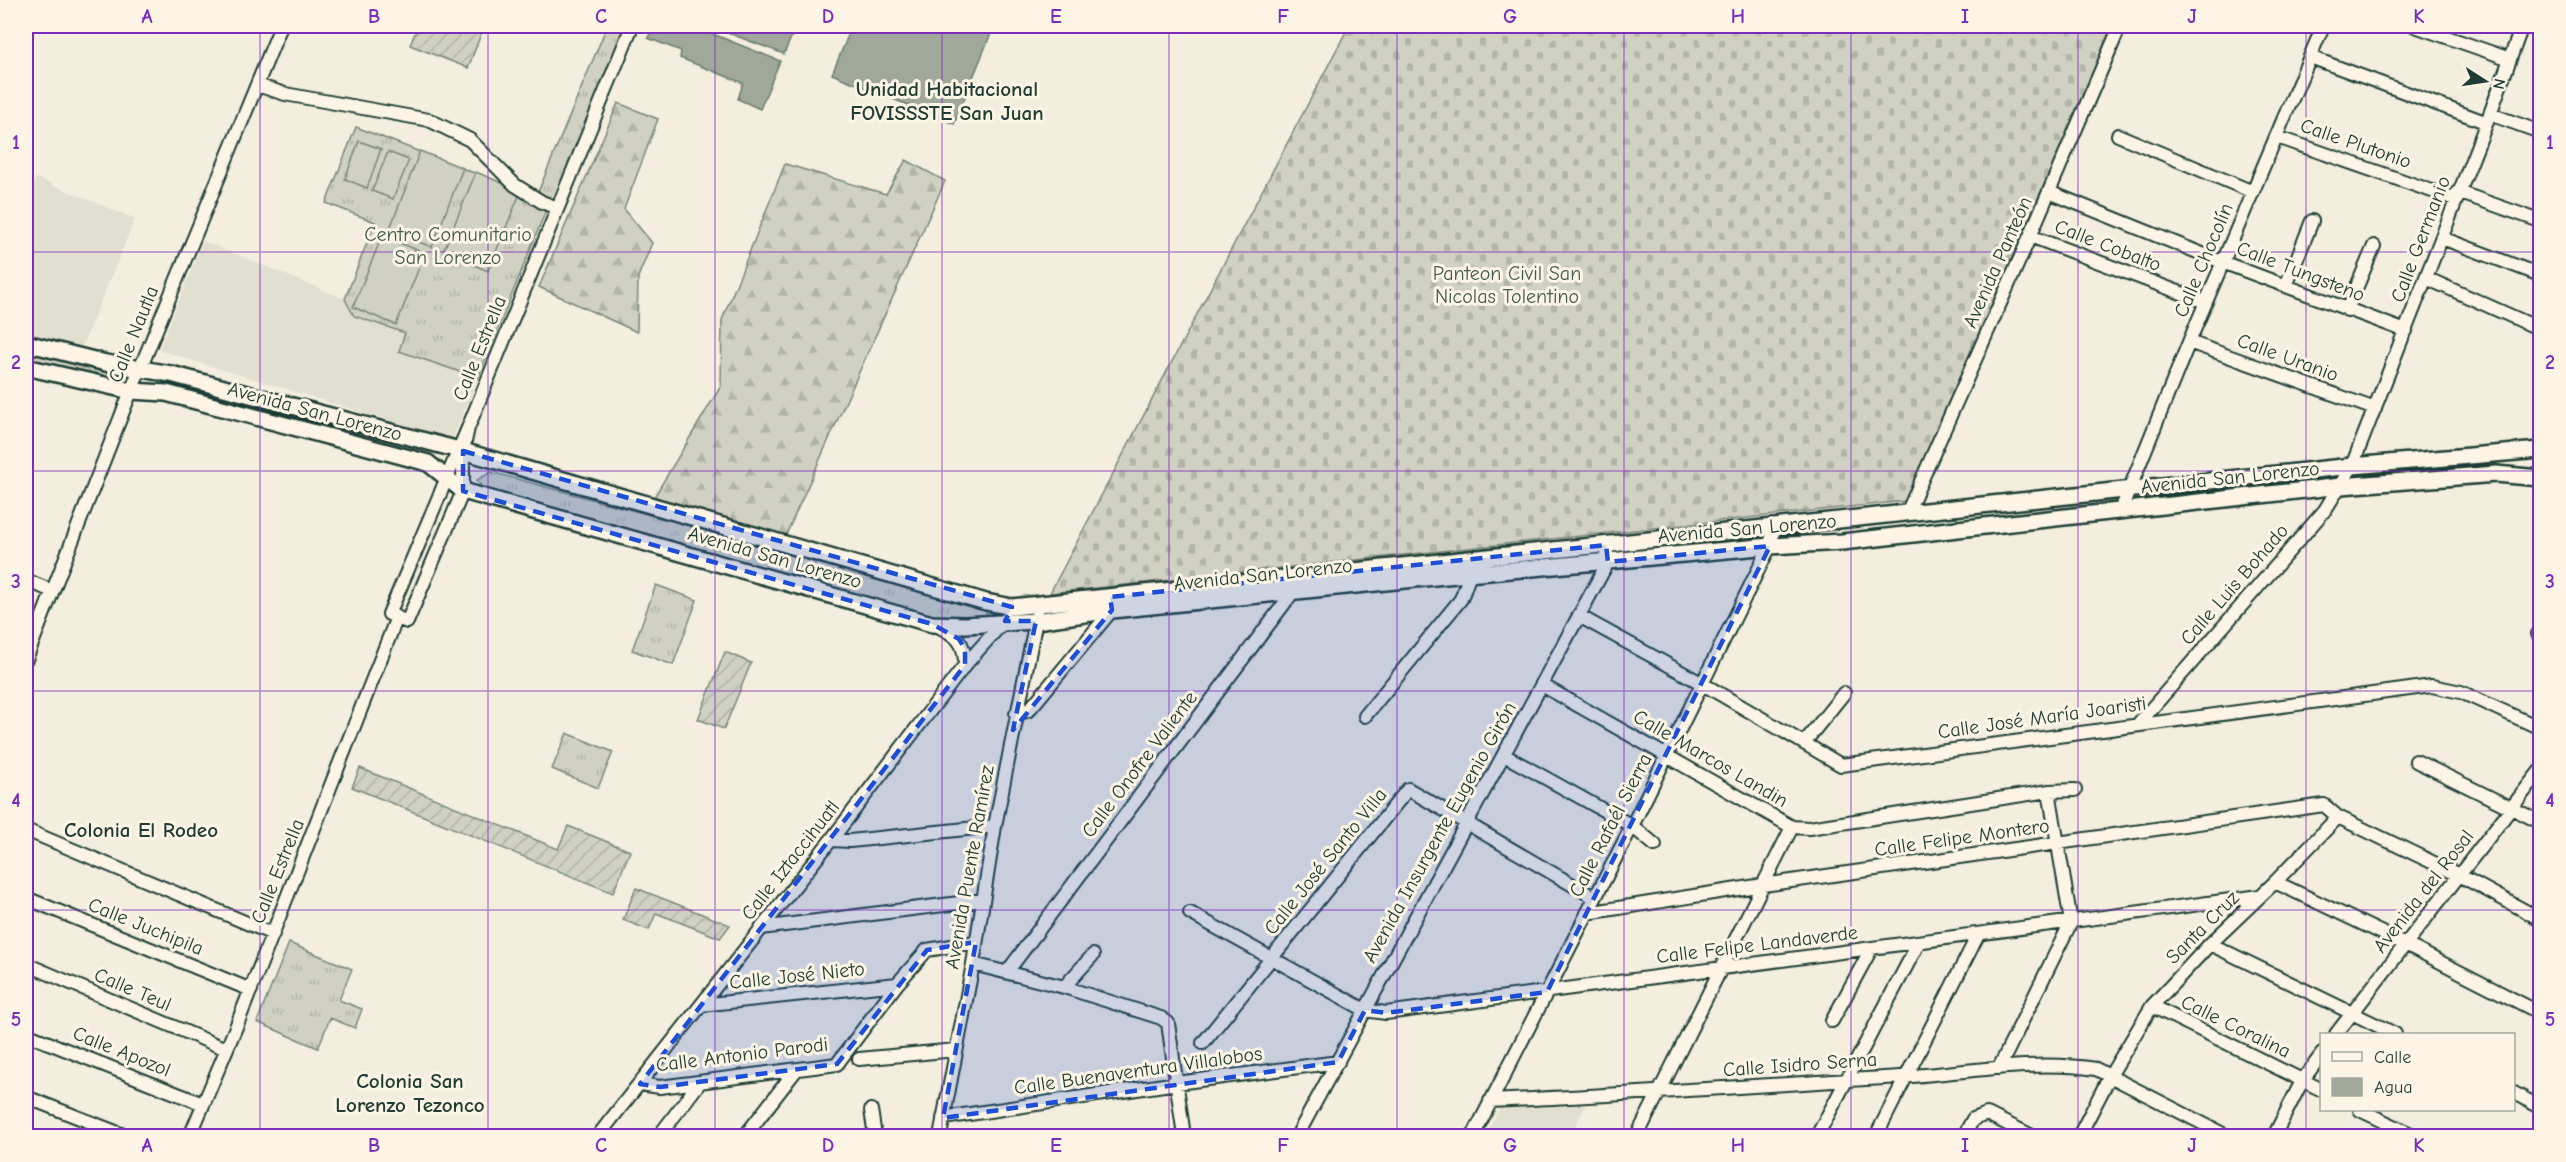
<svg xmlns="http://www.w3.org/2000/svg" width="2566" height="1162" font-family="'Comic Neue',sans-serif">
  <defs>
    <pattern id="grass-tufts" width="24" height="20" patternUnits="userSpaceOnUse" patternTransform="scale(1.5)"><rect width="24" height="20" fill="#d0d1c2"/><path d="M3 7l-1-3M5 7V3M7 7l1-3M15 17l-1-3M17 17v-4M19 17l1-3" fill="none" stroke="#b2b4a7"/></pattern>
    <pattern id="forest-firs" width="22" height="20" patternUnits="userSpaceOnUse" patternTransform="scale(1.5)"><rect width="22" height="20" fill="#d0d1c2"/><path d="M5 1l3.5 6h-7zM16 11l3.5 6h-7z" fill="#b2b4a7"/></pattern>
    <pattern id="cemetery-stones" width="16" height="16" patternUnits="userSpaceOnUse" patternTransform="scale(1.5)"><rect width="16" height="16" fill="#d0d1c2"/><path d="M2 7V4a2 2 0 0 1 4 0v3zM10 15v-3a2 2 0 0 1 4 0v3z" fill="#b2b4a7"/></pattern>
    <pattern id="garden-furrows" width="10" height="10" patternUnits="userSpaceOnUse" patternTransform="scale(1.5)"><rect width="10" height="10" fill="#d0d1c2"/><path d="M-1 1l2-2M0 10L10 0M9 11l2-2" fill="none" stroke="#b2b4a7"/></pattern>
  </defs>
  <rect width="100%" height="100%" fill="#f3eede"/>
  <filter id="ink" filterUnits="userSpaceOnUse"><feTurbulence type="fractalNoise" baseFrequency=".0167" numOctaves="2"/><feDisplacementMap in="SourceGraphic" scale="12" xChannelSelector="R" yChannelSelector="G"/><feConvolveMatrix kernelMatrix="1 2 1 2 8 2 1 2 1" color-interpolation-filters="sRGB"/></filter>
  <g filter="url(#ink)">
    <path fill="#e1dfd0" d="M36,178L135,219L81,349L26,333V205Z
      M203,241L345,299L354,316L405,333L399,351L478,378L452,440L159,350Z
      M1586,1105L1570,1136H1485L1500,1108Z"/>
    <path fill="url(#grass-tufts)" stroke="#78877b" stroke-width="1.5" d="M607,26H629L554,204L549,203L478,378L399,351L405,333L354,316L345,299L375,222L326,203L356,127L536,197Z
      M26,351L128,376L132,379L125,384L26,362Z
      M491,472L982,605L987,614L980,624L962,625L484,492L477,480Z
      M656,585L697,600L673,665L632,650Z
      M567,733L613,752L598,788L552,769Z
      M289,943L352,969L339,1000L362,1009L355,1028L330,1018L318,1048L257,1022Z"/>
    <path fill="url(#forest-firs)" stroke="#78877b" stroke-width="1.5" d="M618,103L658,119L624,209L652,243L638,277L637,332L539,287Z
      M906,160L945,181L785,537L651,502L721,386L722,320L785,164L886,194Z"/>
    <path fill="url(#cemetery-stones)" stroke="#78877b" stroke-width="1.5" d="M1349,26H2114L1905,501L1050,593Z"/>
    <path fill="url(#garden-furrows)" stroke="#78877b" stroke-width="1.5" d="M418,26H484L468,68L410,45Z
      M725,652L751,663L724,729L698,719Z
      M360,768L558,849L568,826L630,851L613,893L352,787Z
      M636,888L730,925L720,938L656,913L649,930L623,920Z"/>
    <path fill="#d0d1c2" stroke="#78877b" stroke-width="1.5" d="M359,141L381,149L367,188L345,179Z
      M420,151L463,168L432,247L389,231Z
      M388,152L409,160L393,199L372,191Z
      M476,172L521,191L488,271L443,252Z
      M382,236L425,253L396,325L353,307Z"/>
    <path fill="#a0a89b" stroke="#6c7d72" stroke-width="1.5" d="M653,26H693L780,61L760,109L738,99L743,83L680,58L681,51L648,38Z
      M710,26H796L784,54Z
      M852,26H994L954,124L832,74Z"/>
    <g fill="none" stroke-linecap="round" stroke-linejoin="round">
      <g stroke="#1f3d34" stroke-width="16">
        <path id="minor" d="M2415,26L2510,59
          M2310,57L2485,122
          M257,85L285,94L429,120L470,140L515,185L542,202L557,208
          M2490,114L2540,132
          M2118,135L2253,192
          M2277,137L2455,199
          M2049,192L2222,262L2406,331
          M2458,192L2540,221
          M2030,236L2205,302
          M2442,238L2540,275
          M2426,278L2540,329
          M2286,286L2312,221
          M2347,310L2374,246
          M2189,342L2375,409
          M468,428L389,614L407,622L463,491V451L468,428L632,26
          M2121,510L2189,342L2323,26
          M1907,513L2030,236L2120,26
          M26,580L52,591
          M1579,616L1703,684L1841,765L2432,686L2461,692L2540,728
          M936,625C957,636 965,641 965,665
          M2538,634L2540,635
          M26,659L131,391L281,26
          M1542,685L1792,827L1809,828L2049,791L2075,790
          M1016,714L1029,710L1112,610L1111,604
          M1365,716L1461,599L1470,574
          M2139,723L2325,510L2352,466L2490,114L2522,26
          M1804,743L1844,693
          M1504,755L1632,826L1655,845
          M2416,761L2540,822
          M26,830L273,934
          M831,840L850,841L995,826
          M2275,882L2405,944L2540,1013
          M26,898L251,990
          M1190,913L1365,1010L1386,1013L2260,896
          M1587,913L1763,885L2324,805L2338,817L2461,876L2540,919
          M761,928L983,900
          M2210,944L2395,1034
          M26,964L226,1049
          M973,964L1064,987L1161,1018L1168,1023L1184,1136
          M1007,972L1293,592L1292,588
          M1064,987L1093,955
          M701,1005L897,984
          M2152,1006L2322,1090
          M1832,1021L1871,949
          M26,1034L203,1104
          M2336,1034L2540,771
          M1203,1043L1408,789L1595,898
          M859,1059L956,1050
          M1999,1068L2071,922L2049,791
          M640,1084L660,1087L837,1064L897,984L927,950L976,942
          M2514,1093L2540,1107
          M26,1097L126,1136
          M1490,1101C1627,1095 1763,1085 1900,1077C1961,1073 2035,1059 2096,1069L2227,1136
          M871,1110L875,1136
          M2360,1110L2415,1136
          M943,1118L1177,1083L1338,1062
          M190,1136L236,1027L397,617
          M598,1136L831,840L965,665L1006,619
          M659,1136L700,1082
          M745,1136L796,1070
          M940,1136L973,964L995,826L1037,615
          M1297,1136L1608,562L1606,545
          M1473,1136L1632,826L1770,546L1774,527
          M1637,1136L1792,827
          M1817,1136L1919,942
          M1876,1136L1978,935
          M1964,1136L1973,1119L1987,1114L2032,1136
          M2079,1136L2110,1076L2152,1006L2210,944L2275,882L2338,817
          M2274,1136L2302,1081L2322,1054"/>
      </g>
      <g stroke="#1f3d34" stroke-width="20">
        <path id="major" d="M26,343L106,363L171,374L463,451L986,602L1012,607L2352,466L2540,450
          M26,367L131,391L166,393L428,463L463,491L932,624L965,625L1036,621L1112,610L1435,577L1770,546L1842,542L2341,486L2496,474L2540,478"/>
      </g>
      <use href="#minor" stroke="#fcf5e5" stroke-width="12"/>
      <use href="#major" stroke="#fcf5e5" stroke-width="15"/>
    </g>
  </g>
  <path fill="#1d4ed8" fill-opacity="0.2" stroke="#1d4ed8" stroke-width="4.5" stroke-dasharray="12 8" stroke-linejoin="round" d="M463,451L1012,607L1005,621H1036L1013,730L1112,610L1110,597L1606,545L1608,562L1770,546L1547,992L1386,1013L1365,1010L1338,1062L943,1118L976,942L927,950L837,1064L660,1087L640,1084L965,665V649L959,639L932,624L463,491Z"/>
  <path fill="none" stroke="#7b2cbf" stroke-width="1.5" stroke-opacity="0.55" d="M260,26V1136M488,26V1136M715,26V1136M942,26V1136M1169,26V1136M1397,26V1136M1624,26V1136M1851,26V1136M2078,26V1136M2306,26V1136M26,252H2540M26,471H2540M26,691H2540M26,910H2540"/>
  <g text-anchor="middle" stroke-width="6" stroke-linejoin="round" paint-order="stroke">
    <g font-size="20" fill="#1f3d34" stroke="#fcf5e5">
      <text transform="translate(2356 143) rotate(19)" y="7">Calle Plutonio</text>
      <text transform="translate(2420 239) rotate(-69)" y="7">Calle Germanio</text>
      <text transform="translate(2108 245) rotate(21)" y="7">Calle Cobalto</text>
      <text transform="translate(2203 260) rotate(-67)" y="7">Calle Chocolín</text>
      <text transform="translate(1997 262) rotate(-66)" y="7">Avenida Panteón</text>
      <text transform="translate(2301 271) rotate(21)" y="7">Calle Tungsteno</text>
      <text transform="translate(133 334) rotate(-68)" y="7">Calle Nautla</text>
      <text transform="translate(479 348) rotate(-68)" y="7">Calle Estrella</text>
      <text transform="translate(2288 357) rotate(20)" y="7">Calle Uranio</text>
      <text transform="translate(315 411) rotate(15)" y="7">Avenida San Lorenzo</text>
      <text transform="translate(2230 477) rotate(-6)" y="7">Avenida San Lorenzo</text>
      <text transform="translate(1747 528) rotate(-5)" y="7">Avenida San Lorenzo</text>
      <text transform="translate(775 557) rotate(16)" y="7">Avenida San Lorenzo</text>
      <text transform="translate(1263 574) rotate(-6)" y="7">Avenida San Lorenzo</text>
      <text transform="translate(2234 584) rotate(-49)" y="7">Calle Luis Bohado</text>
      <text transform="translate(2042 717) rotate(-8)" y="7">Calle José María Joaristi</text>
      <text transform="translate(1711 758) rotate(30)" y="7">Calle Marcos Landin</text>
      <text transform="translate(1139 764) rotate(-53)" y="7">Calle Onofre Valiente</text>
      <text transform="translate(1610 825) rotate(-63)" y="7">Calle Rafaél Sierra</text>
      <text transform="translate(1439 832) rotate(-61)" y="7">Avenida Insurgente Eugenio Girón</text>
      <text transform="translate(1962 837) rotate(-8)" y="7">Calle Felipe Montero</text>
      <text transform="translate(790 860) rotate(-52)" y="7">Calle Iztaccihuatl</text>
      <text transform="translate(1325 861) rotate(-51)" y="7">Calle José Santo Villa</text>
      <text transform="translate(969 867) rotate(-80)" y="7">Avenida Puente Ramírez</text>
      <text transform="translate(277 871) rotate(-68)" y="7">Calle Estrella</text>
      <text transform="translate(2423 891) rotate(-52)" y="7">Avenida del Rosal</text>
      <text transform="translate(146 926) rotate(22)" y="7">Calle Juchipila</text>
      <text transform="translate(2202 927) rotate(-45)" y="7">Santa Cruz</text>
      <text transform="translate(1757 944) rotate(-7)" y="7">Calle Felipe Landaverde</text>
      <text transform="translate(797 975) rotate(-6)" y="7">Calle José Nieto</text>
      <text transform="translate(133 989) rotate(23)" y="7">Calle Teul</text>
      <text transform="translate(2236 1026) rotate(26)" y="7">Calle Coralina</text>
      <text transform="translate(122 1051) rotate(22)" y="7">Calle Apozol</text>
      <text transform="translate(742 1054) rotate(-7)" y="7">Calle Antonio Parodi</text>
      <text transform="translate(1800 1064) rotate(-4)" y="7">Calle Isidro Serna</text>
      <text transform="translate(1138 1070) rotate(-8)" y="7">Calle Buenaventura Villalobos</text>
    </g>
    <g font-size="20" fill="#425b50" stroke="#fcf5e5">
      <text x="448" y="241">Centro Comunitario<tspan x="448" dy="23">San Lorenzo</tspan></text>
      <text x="1507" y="280">Panteon Civil San<tspan x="1507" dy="23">Nicolas Tolentino</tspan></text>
    </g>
    <g font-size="21" font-weight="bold" fill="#1f3d34" stroke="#fcf5e5">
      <text x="947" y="96">Unidad Habitacional<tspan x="947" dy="24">FOVISSSTE San Juan</tspan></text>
      <text x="141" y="837">Colonia El Rodeo</text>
      <text x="410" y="1088">Colonia San<tspan x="410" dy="24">Lorenzo Tezonco</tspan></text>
    </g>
  </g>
  <rect width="2566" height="1162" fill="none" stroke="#fcf5e5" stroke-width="66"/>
  <rect x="2320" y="1033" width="195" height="78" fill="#fcf5e5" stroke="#a4ab9e" stroke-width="1.5"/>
  <rect x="2332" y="1052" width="30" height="9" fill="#fcf5e5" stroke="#a4ab9e" stroke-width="1.5"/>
  <text x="2374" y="1063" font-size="18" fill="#1f3d34">Calle</text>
  <rect x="2332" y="1078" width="30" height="18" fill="#a0a89b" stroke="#a4ab9e" stroke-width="1.5"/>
  <text x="2374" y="1093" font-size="18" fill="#1f3d34">Agua</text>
  <g transform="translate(2485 81) rotate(102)" stroke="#fcf5e5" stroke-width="4.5" paint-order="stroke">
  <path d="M0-4.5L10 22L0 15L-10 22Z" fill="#1f3d34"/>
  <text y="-9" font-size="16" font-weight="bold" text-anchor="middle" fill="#1f3d34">N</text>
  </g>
  <rect x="33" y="33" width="2500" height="1096" fill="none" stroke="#7b2cbf" stroke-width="2"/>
  <g font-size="20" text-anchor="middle" font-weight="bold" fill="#7b2cbf">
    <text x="147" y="23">A</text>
    <text x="374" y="23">B</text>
    <text x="601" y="23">C</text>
    <text x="828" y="23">D</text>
    <text x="1056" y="23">E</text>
    <text x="1283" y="23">F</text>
    <text x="1510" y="23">G</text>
    <text x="1738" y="23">H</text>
    <text x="1965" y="23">I</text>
    <text x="2192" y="23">J</text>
    <text x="2419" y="23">K</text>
    <text x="16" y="149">1</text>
    <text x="2550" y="149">1</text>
    <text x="16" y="369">2</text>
    <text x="2550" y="369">2</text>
    <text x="16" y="588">3</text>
    <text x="2550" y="588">3</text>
    <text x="16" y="807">4</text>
    <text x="2550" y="807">4</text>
    <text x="16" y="1026">5</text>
    <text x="2550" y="1026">5</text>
    <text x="147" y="1152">A</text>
    <text x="374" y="1152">B</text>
    <text x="601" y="1152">C</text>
    <text x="828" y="1152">D</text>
    <text x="1056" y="1152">E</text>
    <text x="1283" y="1152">F</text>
    <text x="1510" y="1152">G</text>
    <text x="1738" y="1152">H</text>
    <text x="1965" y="1152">I</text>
    <text x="2192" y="1152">J</text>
    <text x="2419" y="1152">K</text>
  </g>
</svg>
